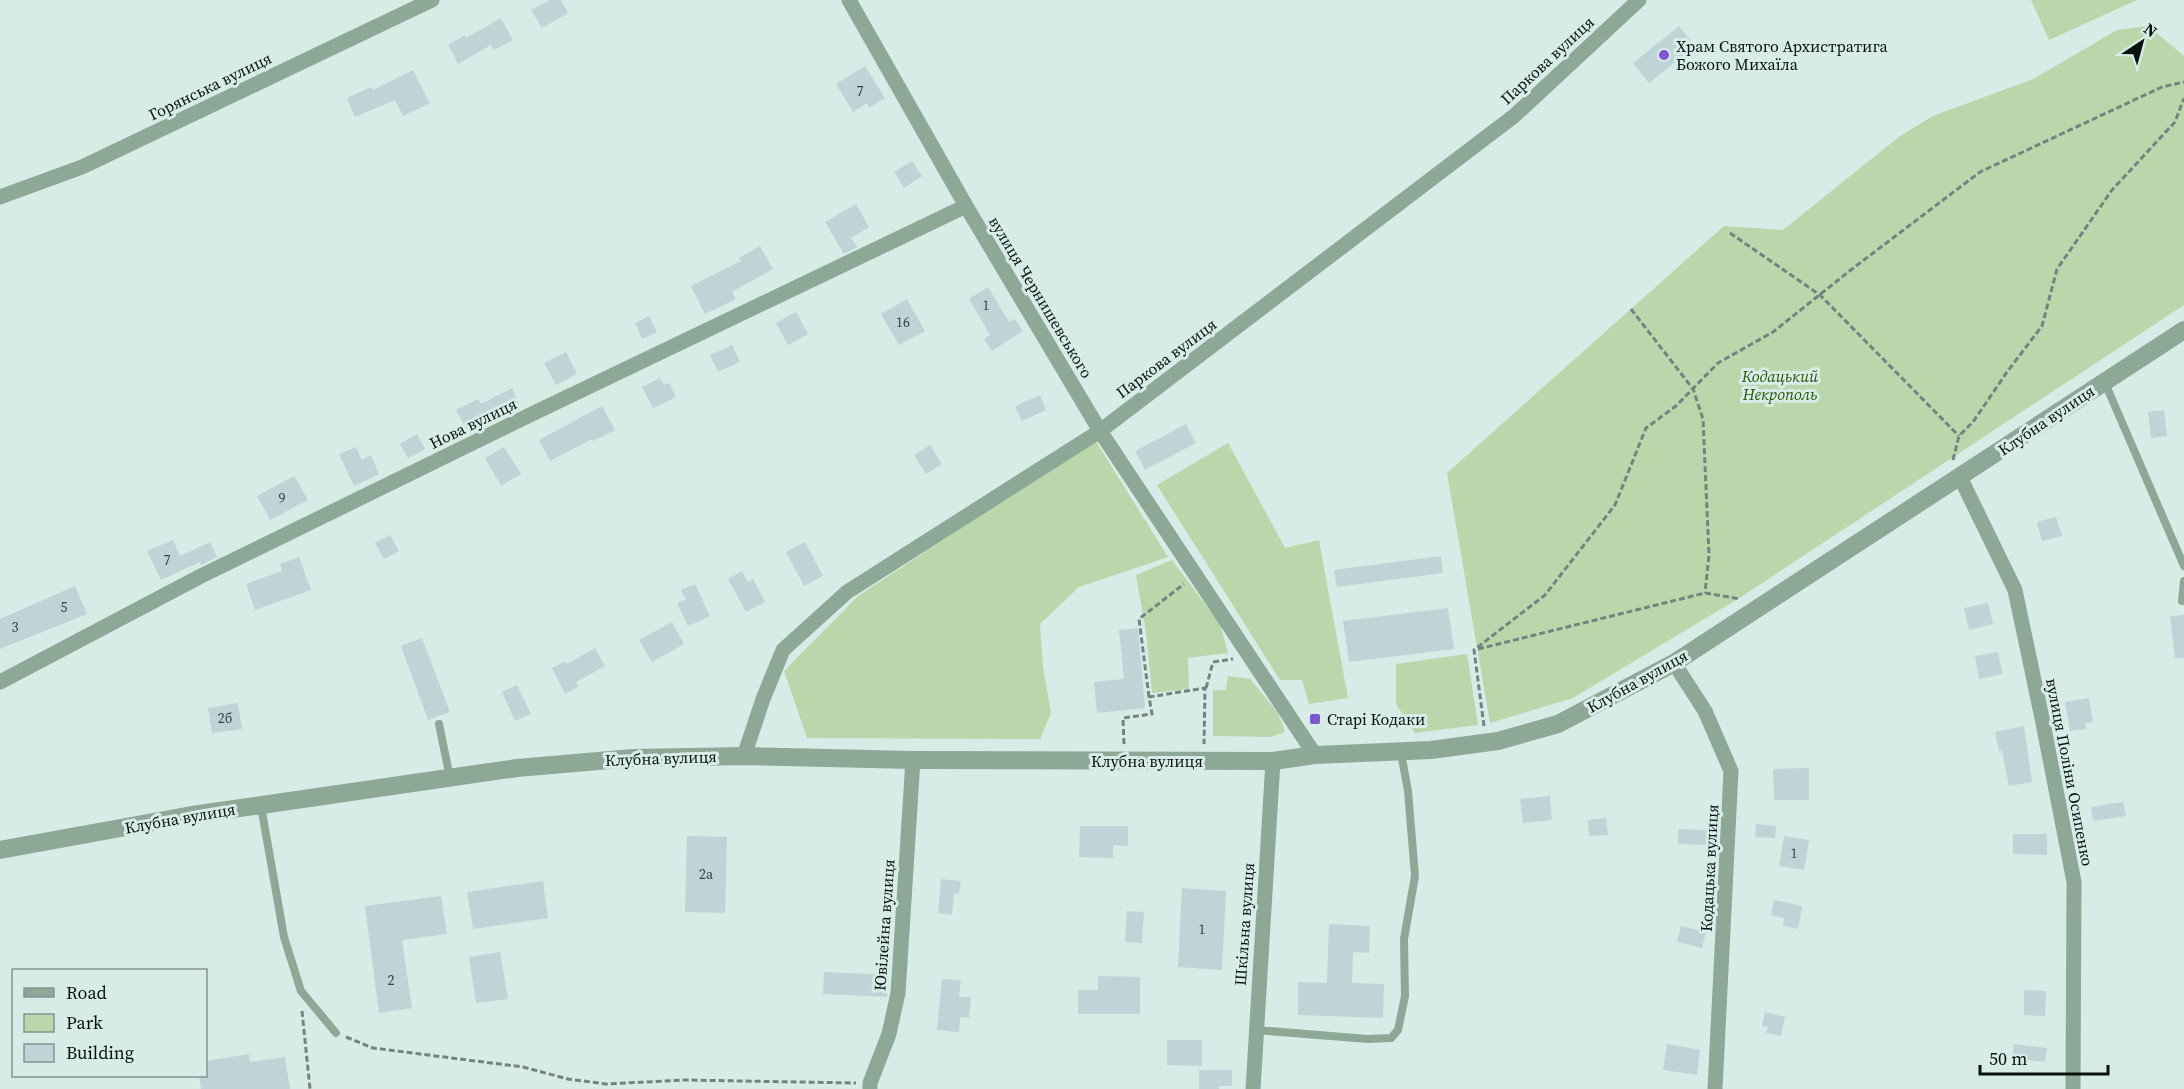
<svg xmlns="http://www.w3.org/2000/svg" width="2184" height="1089" font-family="'Source Serif 4',serif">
  <rect width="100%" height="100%" fill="#d7ece7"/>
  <path fill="#b9d7aa" d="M2031,0H2137L2049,40Z
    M2148,26L2184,56V305L1741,597L1573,698L1490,723L1447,473L1724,226L1783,230L1900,136L1933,116L2033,79L2117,30Z
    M1095,440L1168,557L1079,587L1040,624L1043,667L1051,713L1040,739L807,738L784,671L858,596Z
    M1228,443L1285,548L1319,540L1348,698L1309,704L1302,680H1280L1157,485Z
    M1172,560L1220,624L1228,653L1188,658L1189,689L1152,693L1146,633L1136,575Z
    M1467,654L1478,725L1415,733L1396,704V664Z
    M1228,676L1250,679L1278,713L1285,732L1271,737L1213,736V690H1226Z"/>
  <path fill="#bed4d6" d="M550,0H561L568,13L542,28L531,10Z
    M501,18L513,40L494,50L491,45L458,64L448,45L465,35L466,38Z
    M1679,26L1695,46L1649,83L1633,63Z
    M865,66L885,98L869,108L867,103L853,112L836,84Z
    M413,70L430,103L403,116L395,100L355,117L347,98L371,87L373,90Z
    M912,161L922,176L904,188L894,172Z
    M856,204L869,227L851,238L857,247L844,254L825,222Z
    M760,246L773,269L732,292L736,299L705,314L691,286L741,261L739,258Z
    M988,287L1009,322L1015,319L1023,331L992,351L984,339L990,335L969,299Z
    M907,299L925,331L899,345L881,314Z
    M796,312L808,334L788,345L776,323Z
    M649,316L657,332L642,339L635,323Z
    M732,345L740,362L718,372L710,355Z
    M566,352L577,374L556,385L544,363Z
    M660,378L664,385L669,383L676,397L653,408L642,387Z
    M512,388L519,404L467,430L456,410L478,399L481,404Z
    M1040,395L1046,410L1022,421L1015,406Z
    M602,406L615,430L593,441L592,439L550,461L539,440Z
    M2164,410L2167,436L2151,438L2148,412Z
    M1186,424L1196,443L1145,470L1135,451Z
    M417,434L425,449L408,458L400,444Z
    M930,445L942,464L926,474L914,455Z
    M356,447L362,460L371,455L379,474L354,486L339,454Z
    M504,447L521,474L501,486L485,458Z
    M294,476L308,500L270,520L257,496Z
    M2056,517L2062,536L2042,541L2037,522Z
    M390,535L399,551L384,559L375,543Z
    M173,540L180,556L210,542L217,557L201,565L200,562L161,580L147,551Z
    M805,542L823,576L804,586L786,552Z
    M1441,556L1443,573L1337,587L1334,570Z
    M299,557L311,590L255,610L246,584L282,571L280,564Z
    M742,571L748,582L753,579L765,602L746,612L728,579Z
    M695,584L710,616L688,626L677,603L686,599L681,590Z
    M75,586L87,614L0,649V619Z
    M1988,603L1993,624L1969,630L1964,608Z
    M1448,608L1454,649L1349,662L1343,621Z
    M2184,615V658H2175L2170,616Z
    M672,622L684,644L652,662L639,640Z
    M1138,628L1145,708L1097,713L1094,682L1124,679L1119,630Z
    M422,638L450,712L428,720L401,646Z
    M595,648L605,666L576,682L578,687L565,694L552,668L566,661L567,664Z
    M1998,652L2003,674L1979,679L1975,656Z
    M517,685L531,714L515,721L502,692Z
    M2089,698L2093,722L2085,723L2086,729L2070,731L2065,702Z
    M238,703L242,729L212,733L208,708Z
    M2024,726L2032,782L2009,786L2002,751H1999L1995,732Z
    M1809,768V800H1774L1773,769Z
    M1550,796L1552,820L1523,823L1520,799Z
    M2123,802L2126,816L2093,821L2091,807Z
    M1606,818L1608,835L1589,836L1588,820Z
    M1756,824L1776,826L1775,838L1755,837Z
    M1080,826H1128V846L1113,845V858L1079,857Z
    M1678,829L1707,830L1706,845L1678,844Z
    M2013,834H2047V855L2013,854Z
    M687,836L727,837L725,913L685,912Z
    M1784,836L1809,840L1804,870L1779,866Z
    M941,879L961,881L959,894L954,893L952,915L938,913Z
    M543,881L548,918L473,929L467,892Z
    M1182,888L1226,891L1222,970L1178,967Z
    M441,896L447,934L402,940L412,1008L379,1013L365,906Z
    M1774,900L1802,906L1798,929L1783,926L1784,918L1771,915Z
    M1127,911L1144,912L1142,943L1125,942Z
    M1329,924L1370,926L1369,953L1353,952L1352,983L1384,984L1383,1018L1298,1015V982L1327,983Z
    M1681,926L1706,932L1702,948L1677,942Z
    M500,952L508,999L476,1003L469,957Z
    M824,972L889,975L887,997L823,994Z
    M1098,976L1140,977V1014H1078V990H1098Z
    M942,979L961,980L959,997H971L969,1018L960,1017L959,1032L937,1030Z
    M2024,990L2046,991L2045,1016L2024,1015Z
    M1765,1012L1785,1017L1781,1036L1766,1033L1768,1027L1762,1026Z
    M1167,1040H1202V1066L1167,1065Z
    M1667,1044L1700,1050L1697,1075L1663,1070Z
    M2014,1044L2047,1048L2045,1062L2012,1058Z
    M249,1054L250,1062L285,1057L290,1089H201L199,1076H206V1061Z
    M1199,1070H1232V1086H1219V1089H1199Z"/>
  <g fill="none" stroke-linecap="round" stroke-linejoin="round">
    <path stroke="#758380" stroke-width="3" stroke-dasharray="6 3" stroke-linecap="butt" d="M1730,233L1820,295L1959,436
      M1631,309L1693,389L1703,419L1709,555L1705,593
      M1953,460L1959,436L1973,422L2007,372L2042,326L2057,269L2112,190L2175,122L2184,98
      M1478,649L1705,593L1740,599
      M1206,688L1213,662L1233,659
      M1149,697L1139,619L1184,584
      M1484,726L1474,650L1545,595L1615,505L1646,428L1676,406L1718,363L1773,332L1852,269L1980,172L2162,87L2184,82
      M1124,744L1123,718L1152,714L1149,697L1205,688L1204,744
      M302,1011L310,1089
      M346,1037L373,1048L523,1067L568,1079L606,1084L685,1080L856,1083"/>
    <path stroke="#8da897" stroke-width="8" d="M2105,383L2184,566
      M2182,601L2184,581
      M439,724L450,778
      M261,806L284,937L301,991L336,1033
      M1256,1030L1368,1039L1391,1038L1398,1030L1405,996L1404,939L1415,876L1408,791L1401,753"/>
    <path stroke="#8da897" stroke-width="15" d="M849,0L966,206L1100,431L1315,755
      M0,197L82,167L432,0
      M1960,477L2015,590L2042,718L2074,882L2073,1089
      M1674,663L1705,711L1731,771L1715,1089
      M0,682L201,576L534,413L966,206
      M744,756L763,699L783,650L847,592L1100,431L1514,116L1639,0
      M870,1089V1083L889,1034L898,993L913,760
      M1253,1089L1273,761"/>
    <path stroke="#8da897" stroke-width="18" d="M0,850L192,815L517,768L633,758L744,756L913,760L1273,761L1315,755L1431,750L1498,741L1558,724L1674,663L2184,330"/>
  </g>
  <g fill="#7c57d1" stroke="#d7ece7" stroke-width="2">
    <circle cx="1664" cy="55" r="6"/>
    <rect x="1309" y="713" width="12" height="12" rx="3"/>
  </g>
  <g text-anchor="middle" stroke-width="6" stroke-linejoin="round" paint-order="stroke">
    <g font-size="14" fill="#374242">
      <text x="860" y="96">7</text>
      <text x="986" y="310">1</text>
      <text x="903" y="327">16</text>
      <text x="282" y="503">9</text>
      <text x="167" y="565">7</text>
      <text x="64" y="612">5</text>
      <text x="15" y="632">3</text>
      <text x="225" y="723">2б</text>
      <text x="1794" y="858">1</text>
      <text x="706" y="879">2а</text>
      <text x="1202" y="934">1</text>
      <text x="391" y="985">2</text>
    </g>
    <g font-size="16" fill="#0a1210" stroke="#d7ece7" text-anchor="start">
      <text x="1676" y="52">Храм Святого Архистратига<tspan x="1676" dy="18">Божого Михаїла</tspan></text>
      <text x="1327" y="725">Старі Кодаки</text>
    </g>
    <g font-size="16" fill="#0a1210" stroke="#d7ece7">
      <text transform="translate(1547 60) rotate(-43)" y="6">Паркова вулиця</text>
      <text transform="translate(210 86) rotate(-26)" y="6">Горянська вулиця</text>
      <text transform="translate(1041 297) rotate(59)" y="6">вулиця Чернишевського</text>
      <text transform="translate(1166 358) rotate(-37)" y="6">Паркова вулиця</text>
      <text transform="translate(2046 420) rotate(-34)" y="6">Клубна вулиця</text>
      <text transform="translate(473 423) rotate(-26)" y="6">Нова вулиця</text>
      <text transform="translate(1637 681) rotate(-29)" y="6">Клубна вулиця</text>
      <text transform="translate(661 758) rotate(-2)" y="6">Клубна вулиця</text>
      <text x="1147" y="767">Клубна вулиця</text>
      <text transform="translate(2070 772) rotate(79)" y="6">вулиця Поліни Осипенко</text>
      <text transform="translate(180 818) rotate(-10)" y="6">Клубна вулиця</text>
      <text transform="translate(1709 868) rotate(-87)" y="6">Кодацька вулиця</text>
      <text transform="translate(1244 924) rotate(-86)" y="6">Шкільна вулиця</text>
      <text transform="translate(884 925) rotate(-86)" y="6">Ювілейна вулиця</text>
    </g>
    <g font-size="16" font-style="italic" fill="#295603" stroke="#d7ece7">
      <text x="1780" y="382">Кодацький<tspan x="1780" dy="18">Некрополь</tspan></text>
    </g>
  </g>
  <rect x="12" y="969" width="195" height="108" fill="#d7ece7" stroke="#859591" stroke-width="1.5"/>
  <rect x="24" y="988" width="30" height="9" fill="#8da897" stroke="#859591" stroke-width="1.5"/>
  <text x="66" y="999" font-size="18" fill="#0a1210">Road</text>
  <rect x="24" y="1014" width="30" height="18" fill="#b9d7aa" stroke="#859591" stroke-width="1.5"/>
  <text x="66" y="1029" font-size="18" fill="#0a1210">Park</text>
  <rect x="24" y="1044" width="30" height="18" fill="#bed4d6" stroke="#859591" stroke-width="1.5"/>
  <text x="66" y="1059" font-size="18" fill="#0a1210">Building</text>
  <g transform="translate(2142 42) rotate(36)" stroke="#d7ece7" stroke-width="4.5" paint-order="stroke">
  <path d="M0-4.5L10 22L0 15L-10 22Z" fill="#0a1210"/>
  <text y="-9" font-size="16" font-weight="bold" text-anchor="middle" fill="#0a1210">N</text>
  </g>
  <path d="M1980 1065v9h128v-9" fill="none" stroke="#0a1210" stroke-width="3"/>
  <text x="1989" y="1065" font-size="18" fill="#0a1210" stroke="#d7ece7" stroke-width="4.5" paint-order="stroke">50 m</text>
</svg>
